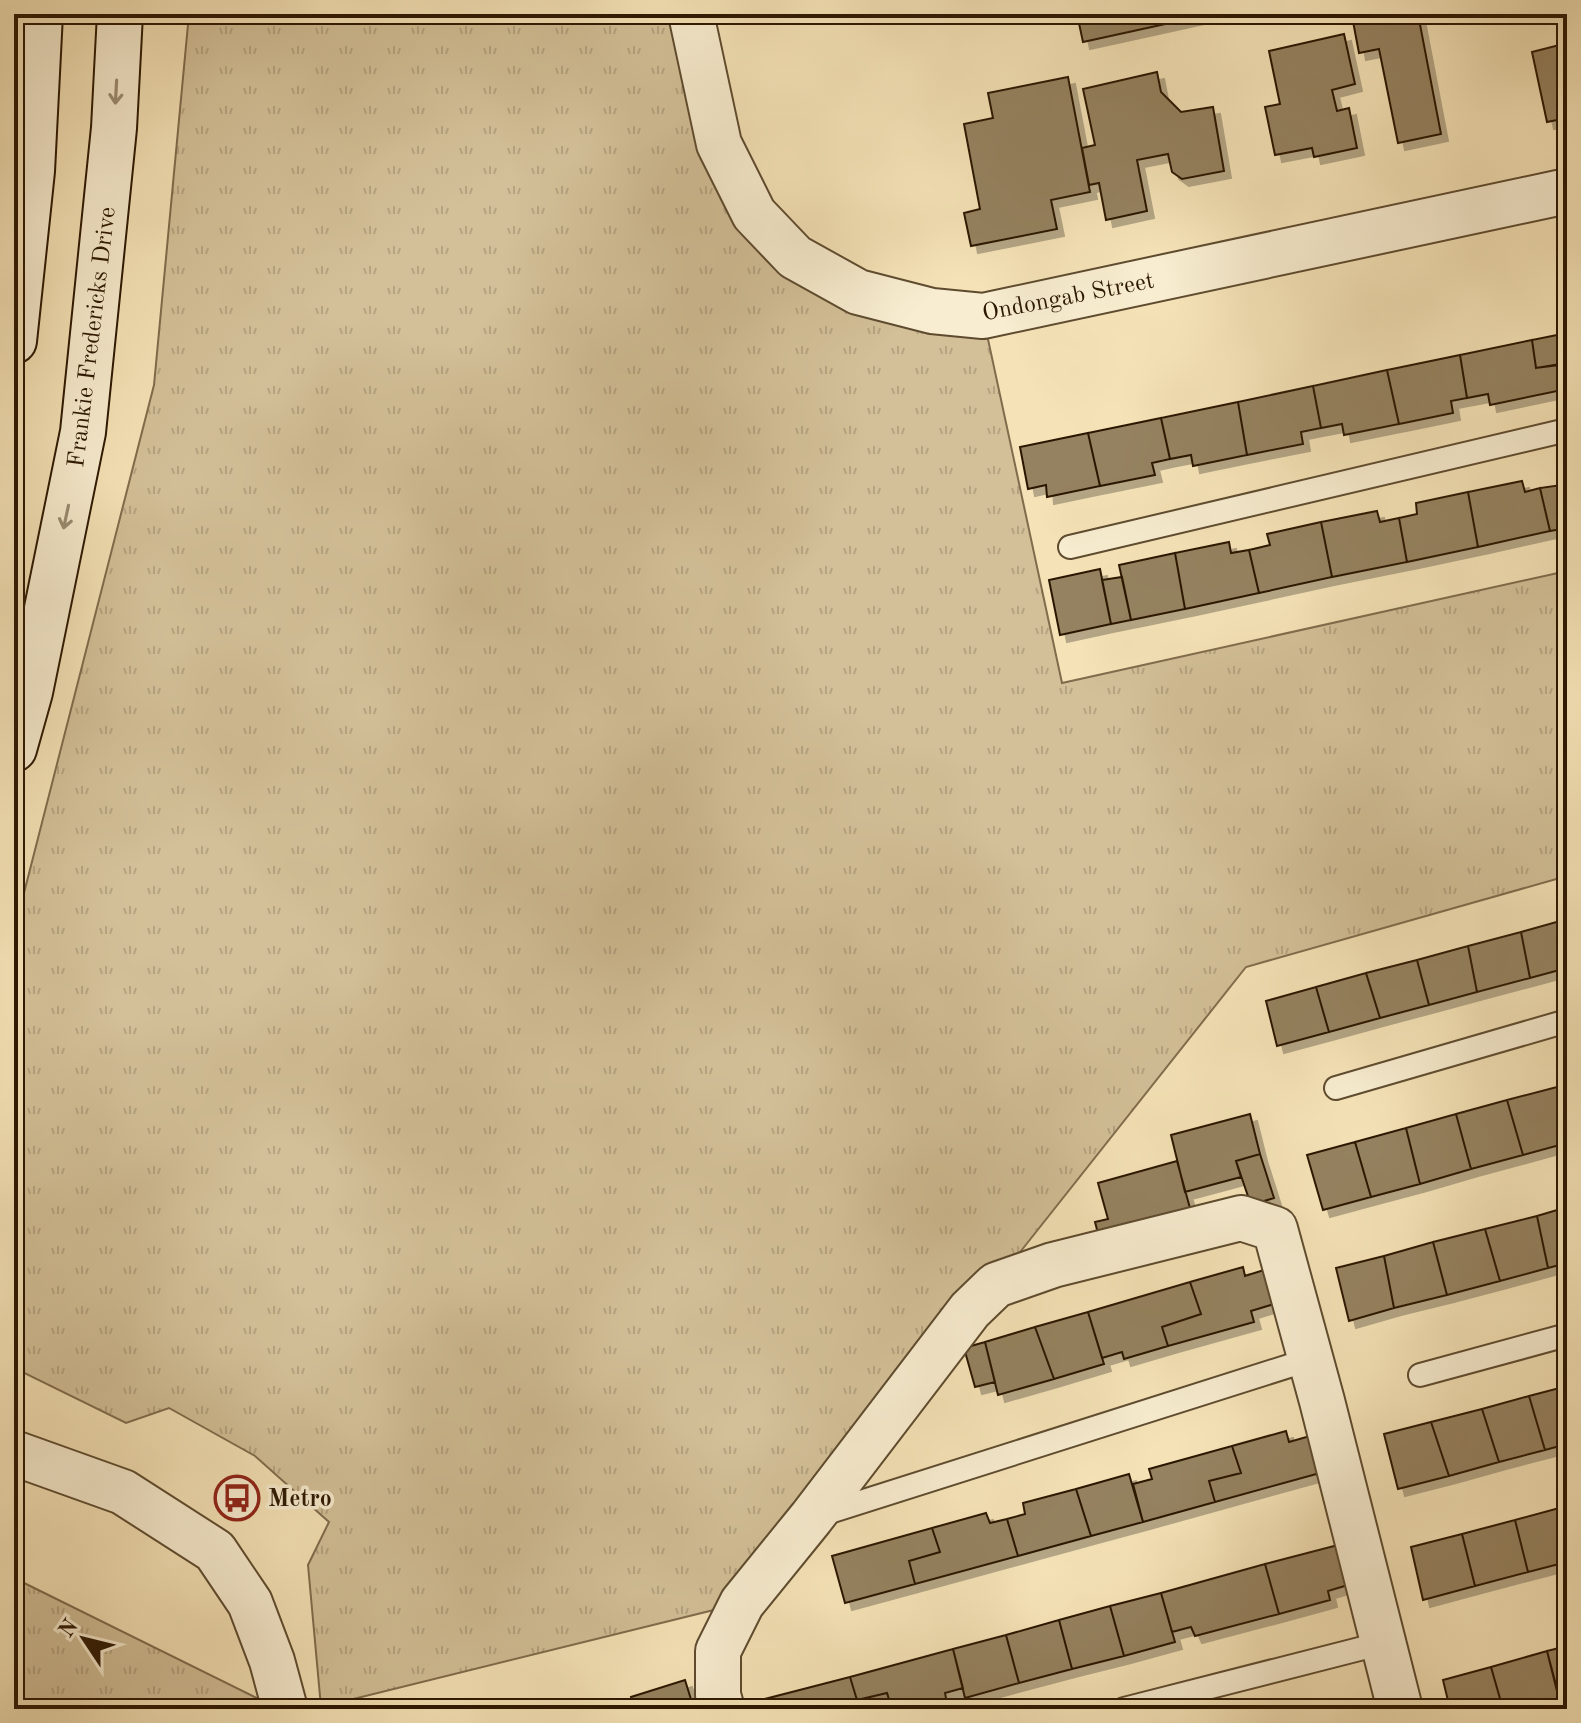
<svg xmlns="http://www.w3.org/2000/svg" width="1581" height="1723" font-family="'Old Standard TT',serif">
  <defs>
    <pattern id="grass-tufts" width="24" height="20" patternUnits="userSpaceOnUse" patternTransform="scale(2)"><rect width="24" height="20" fill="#d3c098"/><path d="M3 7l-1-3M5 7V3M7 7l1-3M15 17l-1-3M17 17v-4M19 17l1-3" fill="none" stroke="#b5a481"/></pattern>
    <filter id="shadow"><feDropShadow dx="7" dy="7" stdDeviation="0" flood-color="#0004"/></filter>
  </defs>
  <rect width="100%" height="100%" fill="#f5e3b7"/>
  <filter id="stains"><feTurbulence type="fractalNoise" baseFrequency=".0025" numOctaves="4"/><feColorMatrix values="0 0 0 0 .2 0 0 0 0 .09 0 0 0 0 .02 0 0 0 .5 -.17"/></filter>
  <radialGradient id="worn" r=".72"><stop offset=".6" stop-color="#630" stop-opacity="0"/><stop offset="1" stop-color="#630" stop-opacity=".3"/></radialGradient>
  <path fill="url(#grass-tufts)" stroke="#806c4d" stroke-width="2" d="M189,14H691L719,144L795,257L983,316L1062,683L1567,571V876L1246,967L742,1603L321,1707L308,1565L329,1522L255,1456L169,1408L126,1423L14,1368V932L154,385Z
    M14,1578L279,1709H14Z"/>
  <path fill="#958260" stroke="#2c1802" stroke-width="2" filter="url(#shadow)" d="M1077,14H1211L1083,42Z
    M1363,14H1418L1441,134L1398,143L1379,49L1359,53L1352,16Z
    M1344,34L1355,84L1332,90L1337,111L1349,108L1357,148L1314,157L1312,148L1275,155L1265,107L1280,104L1269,51Z
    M1567,43V118L1547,122L1532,52Z
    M1157,72L1161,92L1181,112L1213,107L1224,171L1182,179L1172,172L1168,154L1137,160L1147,211L1106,220L1099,183L1089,185L1082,148L1095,145L1083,89Z
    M1068,77L1090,192L1051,200L1057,229L971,246L964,213L980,209L964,124L993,118L988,93Z
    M1567,333V364L1536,368L1532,340Z
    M1532,340L1536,368L1567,363V389L1490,405L1488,394L1467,398L1460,355Z
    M1460,355L1467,398L1451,401L1453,413L1399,424L1387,370Z
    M1387,370L1399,424L1344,435L1342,424L1321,428L1313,386Z
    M1313,386L1321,428L1301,432L1303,444L1247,455L1238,402Z
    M1238,402L1247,455L1193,466L1191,455L1170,459L1161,418Z
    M1161,418L1170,459L1152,463L1155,475L1100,486L1088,433Z
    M1088,433L1100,486L1047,497L1046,485L1028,489L1020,447Z
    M1567,471V528L1550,531L1540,488L1562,485L1560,472Z
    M1522,481L1525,492L1540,488L1550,531L1478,547L1468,492Z
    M1468,492L1478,547L1407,562L1399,518L1417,514L1416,503Z
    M1377,511L1380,522L1399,518L1407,562L1332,577L1321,522Z
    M1321,522L1332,577L1259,593L1249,550L1270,545L1267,534Z
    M1229,542L1231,553L1249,550L1259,593L1185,609L1175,553Z
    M1175,553L1185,609L1131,620L1119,565Z
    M1100,569L1111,624L1060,635L1049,580Z
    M1122,577L1131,620L1111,624L1102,580Z
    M1567,919V968L1530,978L1521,932Z
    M1521,932L1530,978L1477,992L1468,946Z
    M1468,946L1477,992L1429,1005L1417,960Z
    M1417,960L1429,1005L1380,1018L1366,973Z
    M1366,973L1380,1018L1329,1032L1316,987Z
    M1316,987L1329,1032L1277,1046L1266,1001Z
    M1567,1084V1124L1557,1087Z
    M1557,1087L1567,1124V1143L1523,1155L1507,1100Z
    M1507,1100L1523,1155L1471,1169L1456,1114Z
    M1250,1114L1260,1154L1236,1161L1241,1177L1185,1192L1171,1135Z
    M1456,1114L1471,1169L1420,1184L1406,1128Z
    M1406,1128L1420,1184L1371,1197L1355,1142Z
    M1355,1142L1371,1197L1323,1210L1307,1155Z
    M1260,1154L1274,1198L1251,1205L1236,1161Z
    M1177,1161L1193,1219L1101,1245L1095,1222L1108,1219L1098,1183Z
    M1567,1207V1263L1548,1268L1537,1216Z
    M1537,1216L1548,1268L1500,1281L1485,1229Z
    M1485,1229L1500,1281L1447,1295L1433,1242Z
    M1433,1242L1447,1295L1394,1308L1384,1256Z
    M1384,1256L1394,1308L1349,1321L1336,1268Z
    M1243,1267L1245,1276L1264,1270L1274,1304L1251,1311L1254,1322L1168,1346L1162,1327L1201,1314L1190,1282Z
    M1190,1282L1201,1314L1162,1327L1168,1346L1124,1359L1122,1352L1102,1358L1088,1312Z
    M1088,1312L1104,1364L1054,1379L1035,1327Z
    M1035,1327L1054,1379L998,1395L985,1342Z
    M985,1342L995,1382L975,1387L964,1348Z
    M1567,1386V1444L1545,1450L1529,1396Z
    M1529,1396L1545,1450L1499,1462L1482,1409Z
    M1482,1409L1499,1462L1449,1476L1431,1422Z
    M1431,1422L1449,1476L1398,1489L1384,1434Z
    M1286,1431L1289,1442L1310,1436L1320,1473L1215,1502L1209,1481L1241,1473L1232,1446Z
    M1232,1446L1241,1473L1209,1481L1215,1502L1143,1522L1133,1484L1152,1479L1149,1469Z
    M1129,1474L1143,1522L1091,1536L1076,1489Z
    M1076,1489L1091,1536L1018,1556L1007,1519L1025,1514L1023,1503Z
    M1563,1507L1567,1521V1562L1528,1572L1515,1520Z
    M986,1513L990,1523L1007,1519L1018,1556L915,1584L909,1561L940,1552L932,1528Z
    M1515,1520L1528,1572L1475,1586L1462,1534Z
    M932,1528L940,1552L909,1561L915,1584L845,1603L832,1556Z
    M1462,1534L1475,1586L1423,1600L1411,1547Z
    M1338,1545L1348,1585L1328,1591L1330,1600L1279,1614L1265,1564Z
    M1265,1564L1279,1614L1195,1636L1191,1627L1172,1632L1161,1593Z
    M1161,1593L1175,1642L1124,1656L1110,1606Z
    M1110,1606L1124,1656L1072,1669L1059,1620Z
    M1059,1620L1072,1669L1019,1683L1006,1635Z
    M1006,1635L1019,1683L965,1698L953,1649Z
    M1567,1646V1688L1557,1691L1547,1651Z
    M953,1649L963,1688L945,1693L947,1703L925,1709H892L887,1693L857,1700L850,1677Z
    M1547,1651L1561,1704L1541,1709H1503L1491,1667Z
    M1491,1667L1503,1709H1450L1443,1680Z
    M850,1677L857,1700L887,1693L892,1709H760L757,1701Z
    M685,1680L694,1709H634L631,1697Z"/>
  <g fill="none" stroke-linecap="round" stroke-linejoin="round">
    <g stroke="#5e4b2f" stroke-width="26">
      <path id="service" d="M1070,547L1567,430
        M1336,1088L1567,1021
        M1420,1375L1567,1335
        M820,1515L1311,1359
        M1124,1709L1383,1643"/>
    </g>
    <g stroke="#5e4b2f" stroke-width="48">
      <path id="minor" d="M691,14L719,144L754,214L795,257L858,292L932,311L983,316L1567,191
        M14,1453L123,1492L215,1551L250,1603L272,1661L285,1709
        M722,1709L718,1695V1651L742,1603L811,1518L970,1310L996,1285L1053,1265L1241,1218L1275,1229L1322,1401L1400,1709"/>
    </g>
    <g stroke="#2c1802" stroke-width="48">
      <path id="secondary" d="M14,341L32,171L40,14
        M14,749L30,692L83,432L114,128L120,14"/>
    </g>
    <use href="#service" stroke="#f8edd0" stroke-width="22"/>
    <use href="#minor" stroke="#f8edd0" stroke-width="44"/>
    <use href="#secondary" stroke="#f8edd0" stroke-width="44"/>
  </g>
  <defs><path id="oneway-shaft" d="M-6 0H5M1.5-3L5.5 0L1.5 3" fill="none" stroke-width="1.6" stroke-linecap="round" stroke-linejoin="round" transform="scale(2)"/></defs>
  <g stroke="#9c8d73">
    <use href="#oneway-shaft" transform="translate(116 92) rotate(93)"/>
    <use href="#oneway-shaft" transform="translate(66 517) rotate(102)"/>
  </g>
  <defs>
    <g id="bus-ring" transform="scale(2.3)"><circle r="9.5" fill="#f8edd0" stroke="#8f2418" stroke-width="1.5"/><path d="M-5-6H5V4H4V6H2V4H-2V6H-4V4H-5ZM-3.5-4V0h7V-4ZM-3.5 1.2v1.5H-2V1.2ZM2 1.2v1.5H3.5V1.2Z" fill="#8f2418"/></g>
  </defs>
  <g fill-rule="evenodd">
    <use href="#bus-ring" x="237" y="1498"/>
  </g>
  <g text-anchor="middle" stroke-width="7" stroke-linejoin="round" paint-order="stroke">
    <g font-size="24" fill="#2c1802" stroke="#f8edd0">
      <text transform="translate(1068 296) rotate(-11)" y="8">Ondongab Street</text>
      <text transform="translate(91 337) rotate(-83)" y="8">Frankie Fredericks Drive</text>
    </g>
    <g font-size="24" font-weight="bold" fill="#2c1802" stroke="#f8edd0" text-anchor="start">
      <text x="268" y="1506">Metro</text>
    </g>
  </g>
  <rect width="1581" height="1723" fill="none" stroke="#f5e3b7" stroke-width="48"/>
  <rect x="16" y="16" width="1549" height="1691" fill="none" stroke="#2c1802" stroke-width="4"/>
  <rect x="24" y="24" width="1533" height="1675" fill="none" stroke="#2c1802" stroke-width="2"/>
  <g transform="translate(84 1639) rotate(305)" stroke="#f8edd0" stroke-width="6" paint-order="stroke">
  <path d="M0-6L14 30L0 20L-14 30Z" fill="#2c1802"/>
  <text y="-12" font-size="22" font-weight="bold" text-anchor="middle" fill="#2c1802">N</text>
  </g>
  <rect width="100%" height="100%" filter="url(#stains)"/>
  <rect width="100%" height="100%" fill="url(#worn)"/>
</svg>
